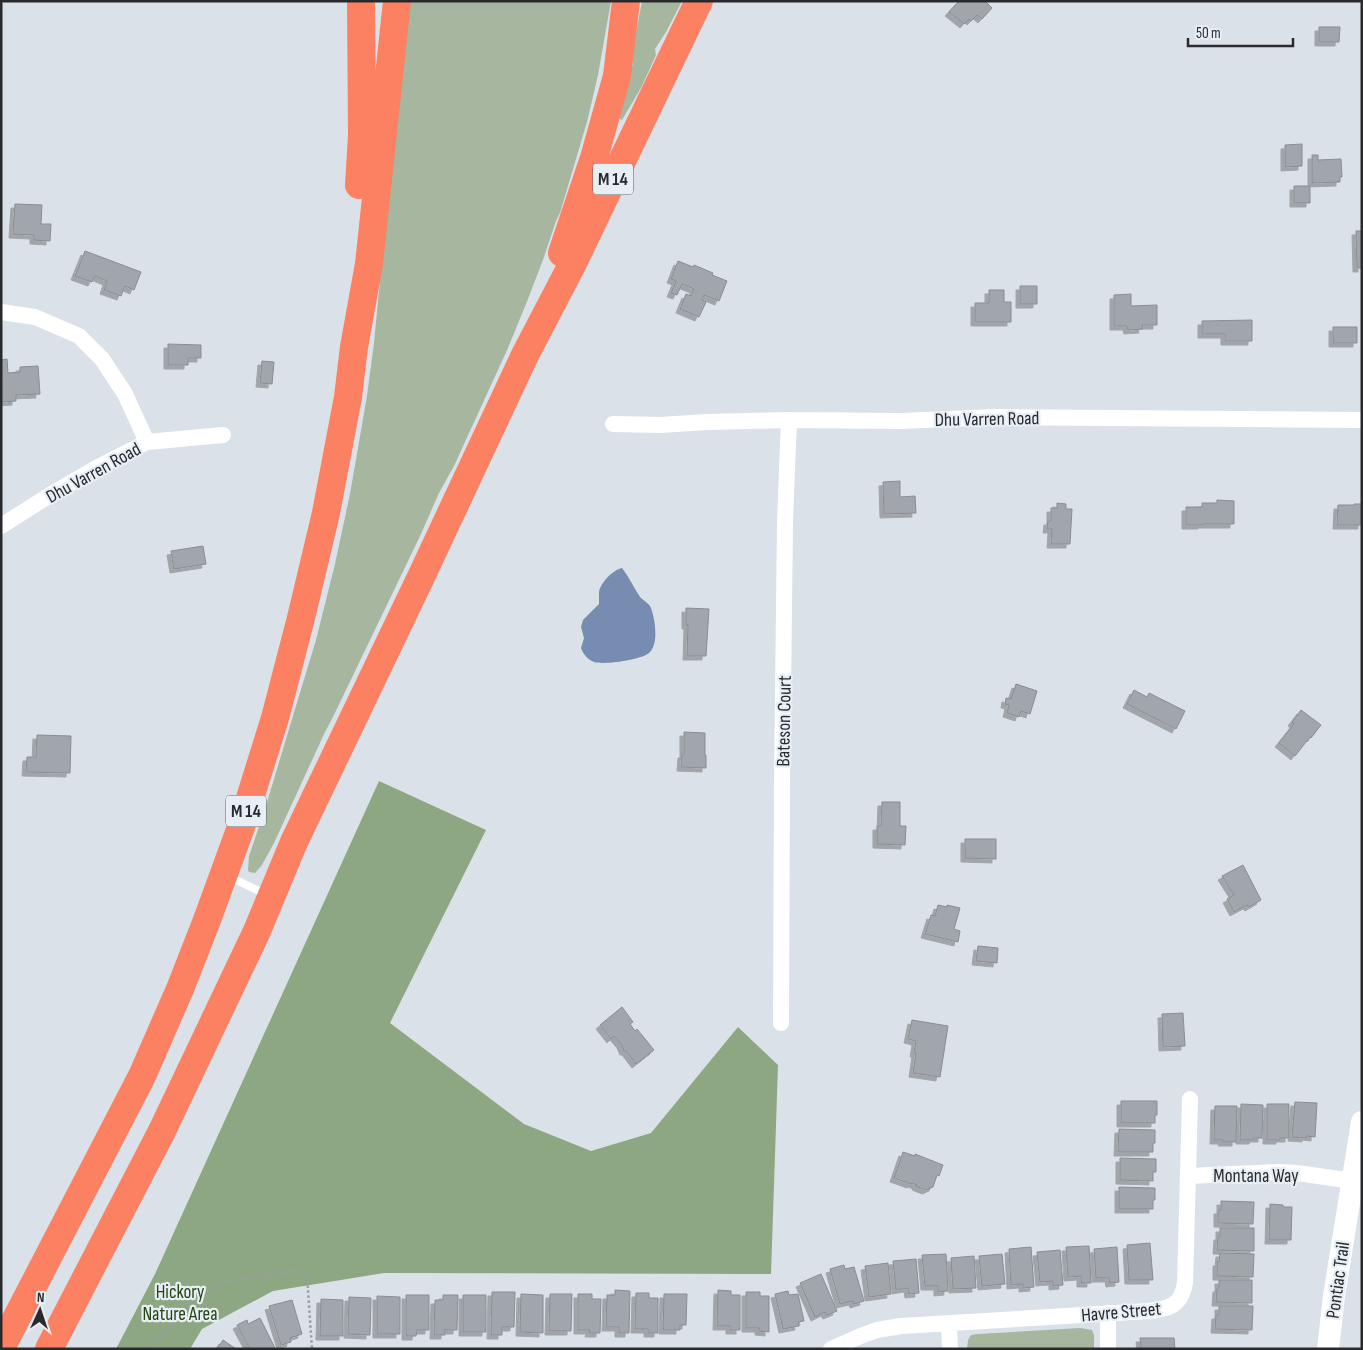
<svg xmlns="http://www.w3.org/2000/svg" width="1363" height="1350" font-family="'Sofia Sans Condensed',sans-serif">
  <defs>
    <filter id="shadow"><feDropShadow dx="-4" dy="4" stdDeviation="0" flood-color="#0004"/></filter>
  </defs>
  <rect width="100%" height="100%" fill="#dbe1e8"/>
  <path fill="#a7b79f" d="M407,1H611L598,75L587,122L560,213L556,221L544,257L528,299L508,348L454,466L439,493L421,534L332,719L325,732L274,843L262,865L255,873L249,872L248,870L249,856L265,809L299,696L316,640L335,564L350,494L367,396L374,343Z
    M642,1H682L666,32L655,49L656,55L641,88L622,120L620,119V111L629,67L633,65L632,54Z
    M1080,1328L1092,1330L1094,1335V1349H967L968,1340L971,1335L978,1334Z"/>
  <path fill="#8da782" d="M379,781L486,830L390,1023L524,1124L591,1151L651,1133L738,1027L778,1065L771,1274L384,1273L273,1291L202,1329L190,1349H116L155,1274Z"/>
  <path fill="#768cb1" d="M622,568C629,577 634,588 640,597C644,601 649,603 651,608C655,619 659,643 650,652C643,660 604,665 594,662C588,660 583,654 581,648L584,638L581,627L583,620L599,604C599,600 599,596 599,592C601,582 613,570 622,568Z"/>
  <path fill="#a0a6ac" stroke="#888d93" filter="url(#shadow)" d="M959,1H985L992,8L982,19L977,15L971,21L969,19L964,24L949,12Z
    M1319,27H1340L1339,42H1319Z
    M1302,144V166L1285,167V145Z
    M1312,155H1318V160L1341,159L1342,177H1340V182L1312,183Z
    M1294,186H1310V203H1294Z
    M15,204L42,205L41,224H51L50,241L34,240V235L13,234Z
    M1356,231H1362V268H1357Z
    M85,251L141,272L134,290L125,286L121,296L104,290L107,281L95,276L92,282L75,276Z
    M678,261L693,267L694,265L713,273L712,275L727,281L719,301L704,295L702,300L706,302L699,317L680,309L686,294L691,296L694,289L682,284L677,295L671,293L676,281L671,279Z
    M1020,286H1037V304H1020Z
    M989,290H1004V302H1011V322H975V303H989Z
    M1131,294V306L1157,305V325H1142L1143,329L1128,330L1127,326H1114V295Z
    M1252,320V341H1225V334H1202V321Z
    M1333,327H1357V343H1333Z
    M168,344L201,345V358H188V365H168Z
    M7,359L8,373L20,372V367L38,366L40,394L16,395V401L1,402V360Z
    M262,361L274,362L272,384L260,383Z
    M900,481V497L915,496L916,513L884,514L883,482Z
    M1217,500L1234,501V524H1202V525H1186V507H1202V503H1217Z
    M1057,503L1066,504V509H1072L1070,544H1051L1052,529H1047L1048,521H1051V508H1057Z
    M1354,504H1362V525H1337L1338,505H1354Z
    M203,546L206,564L174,569L171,551Z
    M686,608L709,609L706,656H687L688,625H686Z
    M1016,684L1037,691L1030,714L1021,711L1019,717L1007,713L1009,705L1005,704L1006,698L1011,699Z
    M1134,690L1147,697L1149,693L1185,711L1176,729L1127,704Z
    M1301,710L1321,725L1311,738L1310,737L1295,756L1279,743L1294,724L1292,722Z
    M684,732L705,733V755H706V768L681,767L682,754H684Z
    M37,735L71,736L70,773L26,772L27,757H36Z
    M882,802H900V826H906L905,845L877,844V826H881Z
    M965,839H996V859L965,858Z
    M1243,865L1261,900L1249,907L1247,905L1234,912L1227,899L1234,895L1222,876Z
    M938,905L947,907V905L960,908L954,929L960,931L958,942L925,934L931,915L935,916Z
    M978,946L998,948L997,963L976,961Z
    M622,1007L633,1022L630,1024L635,1031L637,1029L654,1050L636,1064L626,1051H624L621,1044L614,1036L611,1039L600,1025Z
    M1183,1013L1185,1046L1163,1047L1162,1014Z
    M912,1020L948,1026L940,1077L913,1073L916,1053H914L916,1041L908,1039Z
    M1121,1101H1157V1115H1155V1123H1121Z
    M1295,1102L1317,1103L1315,1137L1306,1136V1138L1292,1137Z
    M1241,1104L1263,1105L1262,1138H1254L1253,1140H1240Z
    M1267,1104H1289V1138H1280V1140H1267Z
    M1215,1106H1237L1236,1142H1222L1223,1140H1214Z
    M1119,1129L1155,1130V1143H1153V1152H1118Z
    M903,1152L915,1156V1154L943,1165L939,1176L937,1175L933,1187L926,1190L916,1186L917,1185L912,1183L911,1184L894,1178Z
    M1120,1158L1156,1159V1172H1153V1181L1120,1180Z
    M1119,1187L1155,1188V1200H1153V1209H1119Z
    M1221,1201L1254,1202L1253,1224L1218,1223V1210H1221Z
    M1270,1204L1283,1205V1207H1292L1291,1240H1269Z
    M1220,1228H1254V1251L1217,1250L1218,1236H1220Z
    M1150,1243L1153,1280H1129L1127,1245Z
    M1089,1246L1091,1283H1081V1276L1068,1277L1066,1247Z
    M1031,1247L1034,1287L1023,1288V1284L1011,1285L1009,1249Z
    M1117,1247L1119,1282L1110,1283L1109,1278H1096L1094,1249Z
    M1060,1250L1063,1285L1053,1286V1281L1040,1282L1037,1252Z
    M1220,1253L1254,1254L1253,1277L1217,1276V1262H1219Z
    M946,1254L948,1291L938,1292V1286H925L922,1255Z
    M1002,1254L1005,1284L982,1286L979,1256Z
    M974,1256L976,1288L953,1289L951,1258Z
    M916,1259L919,1293L909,1294L908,1288L896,1290L893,1261Z
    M888,1263L891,1294L869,1297L865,1266Z
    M844,1265L845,1269L854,1267L864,1301L854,1304L853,1301L840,1304L830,1269Z
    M821,1274L837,1311L827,1315L825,1312L815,1317L800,1283Z
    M1219,1280H1252V1303L1216,1302L1217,1288H1219Z
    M615,1290L630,1291L629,1333H619V1327H606L607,1295H615Z
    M718,1290L731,1291V1295H740V1330H730V1326H717Z
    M788,1291L789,1295L798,1294L804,1321L798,1322L799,1326L783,1329L775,1294Z
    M492,1292H515L514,1327H502V1335H491Z
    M746,1292H760V1296H769V1332L759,1331V1328H746Z
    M636,1293H649V1298H658V1333H648V1329H635Z
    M521,1294L543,1295V1333L520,1332Z
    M550,1294H572L571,1331H549Z
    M578,1294H592V1299H601L600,1333H589L590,1330H578Z
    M664,1294H687L686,1325H680V1330H663Z
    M406,1295H429V1330H417L416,1336H406Z
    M443,1295H458L457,1330H445V1335H434L435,1300H443Z
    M463,1295H486V1332H463Z
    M377,1296L400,1297V1334H377Z
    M349,1297L371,1298L370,1335L348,1334Z
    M321,1299L343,1300V1336H320Z
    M292,1300L302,1334L290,1338L291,1342L281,1345L269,1306Z
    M1219,1306H1253L1252,1330L1215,1329L1216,1315H1219Z
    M260,1318L275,1348L273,1349H250L237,1325L247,1320L248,1324Z
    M1140,1338H1174L1175,1349H1139V1348L1141,1347Z
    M223,1340L236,1349H217Z"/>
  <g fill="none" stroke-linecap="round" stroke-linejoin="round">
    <path stroke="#9a9fa4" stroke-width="2.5" stroke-dasharray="2.5 2.5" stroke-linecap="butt" d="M154,1349L157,1342L188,1303L210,1290L230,1281L301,1270L307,1275L312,1349"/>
    <path stroke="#fff" stroke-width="8" d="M228,876L267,895"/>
    <path stroke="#fff" stroke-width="16" d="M1,312L35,317L79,336L102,359L125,394L147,442
      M613,424L660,425L707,422L789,420L900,421L996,417L1362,420
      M1,526L50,495L100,466L147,442L223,435
      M781,1023L782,781L785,521L789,420
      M1188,1176L1279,1172L1297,1173L1353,1181
      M1108,1313V1349
      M949,1323L950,1349
      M831,1349L863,1335L877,1330L901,1326L1148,1311C1169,1309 1181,1306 1185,1283L1190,1099"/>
    <path stroke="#fff" stroke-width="22" d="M1328,1349L1334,1296L1362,1122"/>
    <path stroke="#fc8163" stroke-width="28" d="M359,185L362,135L361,1
      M562,253L594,158L617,76L626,1
      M1,1348L142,1076L180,989L207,920L241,827L275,718L301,618L326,513L348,397L354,347L369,264L397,1
      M49,1349L162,1131L257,931L294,842L421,577L525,355L573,263L699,1"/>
  </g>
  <g text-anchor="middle" stroke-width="4.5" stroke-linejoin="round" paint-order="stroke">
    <g fill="#e8eef5" stroke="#626569" stroke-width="1">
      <rect x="593" y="163.5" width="40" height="31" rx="4"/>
      <rect x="226" y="795.5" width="40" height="31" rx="4"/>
    </g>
    <g font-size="18" font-weight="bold" fill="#282a2d">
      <text x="613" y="185">M 14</text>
      <text x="246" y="817">M 14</text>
    </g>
    <g font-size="19" fill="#282a2d" stroke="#e8eef5">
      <text transform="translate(987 418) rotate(-1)" y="7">Dhu Varren Road</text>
      <text transform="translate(93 472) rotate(-29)" y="7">Dhu Varren Road</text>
      <text transform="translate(783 721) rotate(-89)" y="7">Bateson Court</text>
      <text x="1256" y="1182">Montana Way</text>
      <text transform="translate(1337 1280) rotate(-82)" y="7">Pontiac Trail</text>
      <text transform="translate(1121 1311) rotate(-5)" y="7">Havre Street</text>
    </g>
    <g font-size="19" fill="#23450e" stroke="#e8eef5">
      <text x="180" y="1298">Hickory<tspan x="180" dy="22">Nature Area</tspan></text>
    </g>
  </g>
  <rect width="1363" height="1350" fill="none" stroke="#282a2d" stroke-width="5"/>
  <g transform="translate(40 1310) rotate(3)" stroke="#e8eef5" stroke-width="4" paint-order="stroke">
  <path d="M0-4L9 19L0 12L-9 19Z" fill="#282a2d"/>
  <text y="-8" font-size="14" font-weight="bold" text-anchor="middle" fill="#282a2d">N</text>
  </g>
  <path d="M1188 38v8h105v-8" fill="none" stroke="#282a2d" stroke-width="2.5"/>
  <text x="1196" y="38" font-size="15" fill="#282a2d" stroke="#e8eef5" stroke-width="4" paint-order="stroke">50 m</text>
</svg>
